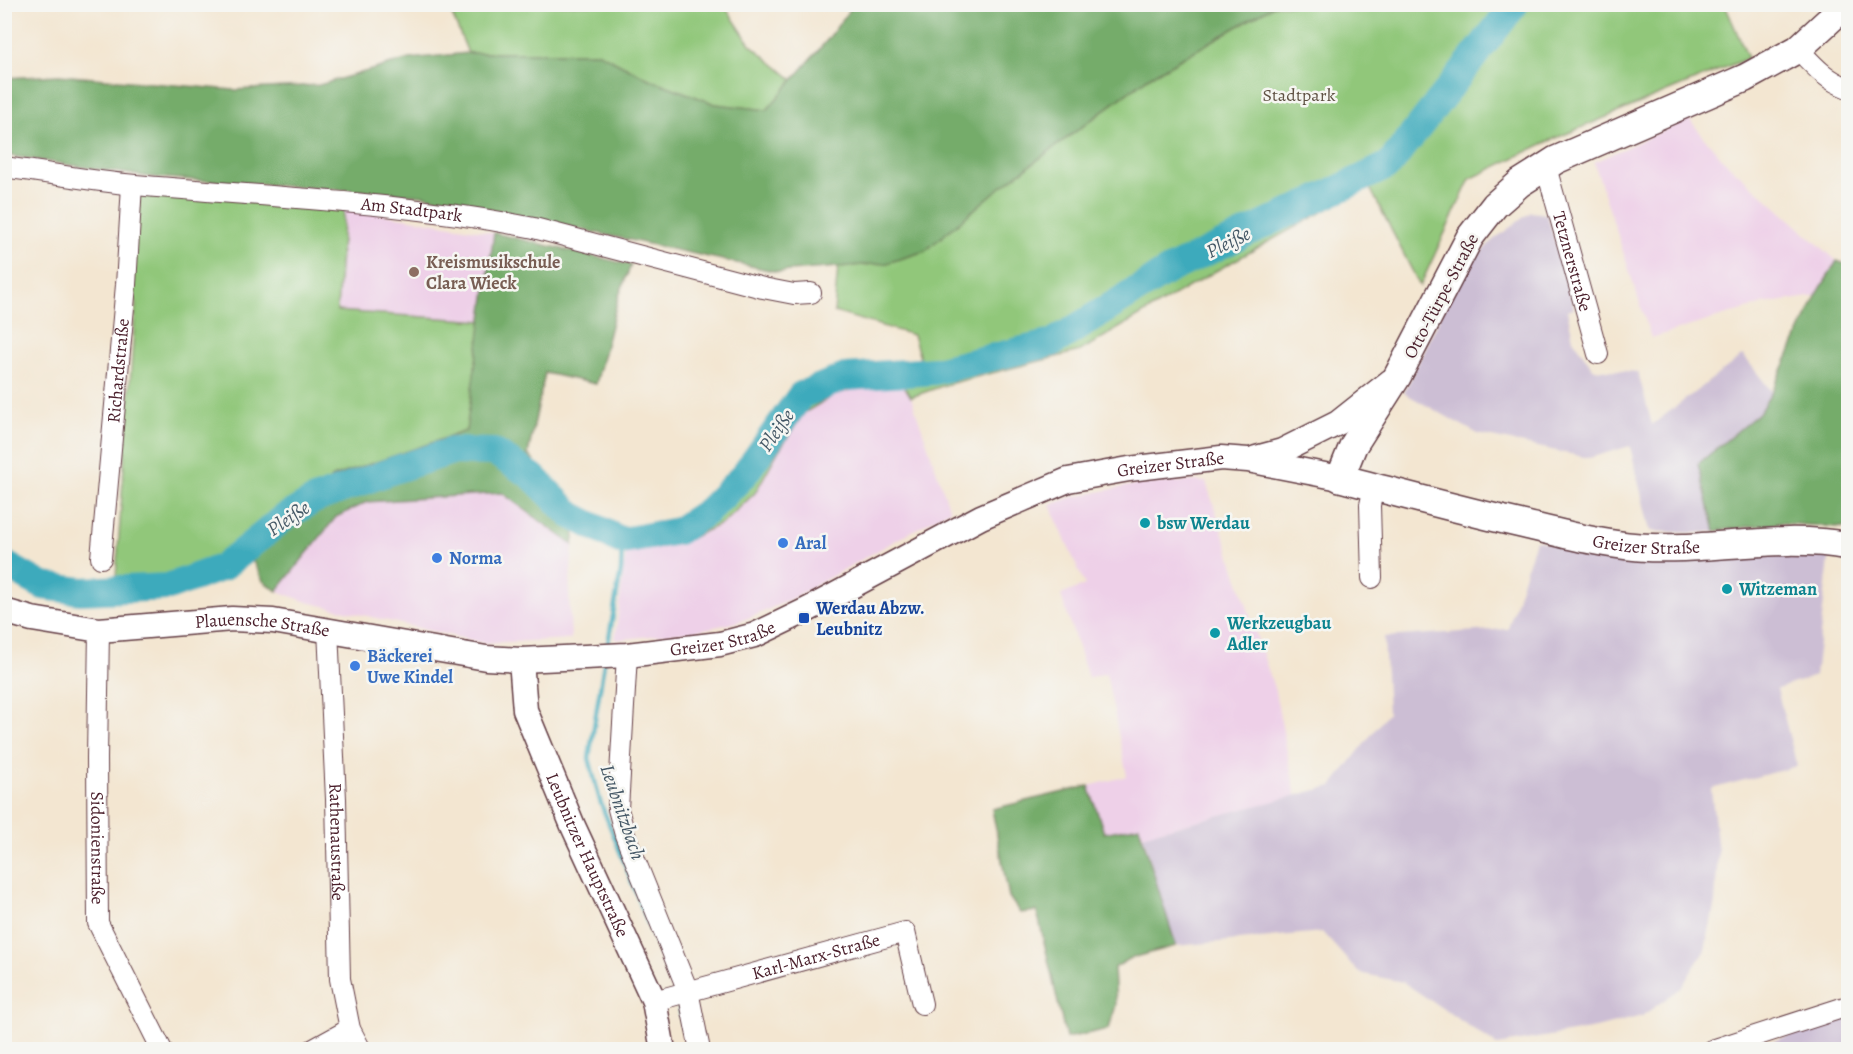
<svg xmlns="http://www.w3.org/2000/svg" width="1853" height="1054" font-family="Alegreya,serif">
  <rect width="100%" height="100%" fill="#f6f6f2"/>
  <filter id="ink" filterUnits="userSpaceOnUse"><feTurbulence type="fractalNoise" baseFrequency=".0167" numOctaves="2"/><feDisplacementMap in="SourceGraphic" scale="12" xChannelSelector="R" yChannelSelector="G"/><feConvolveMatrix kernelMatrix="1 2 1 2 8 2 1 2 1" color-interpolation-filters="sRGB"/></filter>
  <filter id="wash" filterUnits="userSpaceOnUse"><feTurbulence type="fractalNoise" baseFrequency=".008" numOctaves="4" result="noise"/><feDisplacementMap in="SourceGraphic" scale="24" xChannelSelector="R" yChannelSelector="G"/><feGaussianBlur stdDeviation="1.35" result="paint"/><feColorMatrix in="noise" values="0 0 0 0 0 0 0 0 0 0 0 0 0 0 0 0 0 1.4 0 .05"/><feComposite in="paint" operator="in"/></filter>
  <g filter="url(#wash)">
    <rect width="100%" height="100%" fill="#f3e6d1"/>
    <path fill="#eed0e8" d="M1689,119L1724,161L1837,261L1816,296L1763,304L1651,338L1594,162Z
      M344,208L494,233L483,321L337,311Z
      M903,382L911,397L950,510L793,598L754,616L734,623L695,631L615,640L626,551L682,542L779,450L804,413L832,396L863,385Z
      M1195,481L1206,482L1275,691L1296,796L1143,835L1139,826L1104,833L1089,786L1127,776L1106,673L1088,678L1061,595L1085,585L1050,505L1073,497L1138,484Z
      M502,493L573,545L569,592L571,639L483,643L307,602L277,591L336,517L368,502Z"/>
    <path fill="#ccbed4" d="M1531,212L1547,214L1574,308L1567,310L1573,339L1593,369L1638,372L1652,425L1743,355L1772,392L1759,413L1698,464L1715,531L1696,533L1650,531L1630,446L1589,458L1478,434L1404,393L1446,304L1473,261L1492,241Z
      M1535,540L1630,560L1761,548L1830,552L1815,676L1777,689L1797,766L1711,789L1718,851L1715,902L1705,950L1681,988L1642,1016L1596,1028L1497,1045L1403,982L1359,973L1322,932L1176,946L1143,835L1332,786L1388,713L1384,637L1508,629Z
      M1848,1017V1049H1747Z"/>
    <path fill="#91c77a" stroke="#6e7352" stroke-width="1.5" d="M448,5H724L750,44L793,80L767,110L715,104L649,79L599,53H468Z
      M1275,5H1725L1748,58L1549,141L1470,179L1420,286L1369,186L1214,272L1080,351L948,384L911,397L902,382L863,385L832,396L804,413L779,450L755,493L723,523L682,542L626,551L619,548L569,520L521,474L528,454L563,497L590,517L629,531L667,524L693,513L727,481L761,433L784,397L818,379L861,366L905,365L920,358L913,335L834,312L838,267L887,263L925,251L997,190L1149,77Z
      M132,185L344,208L337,311L483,321L466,431L333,477L223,567L168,587L115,590L136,301L125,300Z"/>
    <path fill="#74ac6a" stroke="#5f664a" stroke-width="1.5" d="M853,5H1275L1149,77L997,190L925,251L887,263L778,272L422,195L149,177L5,155V78L59,75L234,90L319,85L409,59L468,53H599L649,79L715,104L767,110L828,39Z
      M494,233L631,265L618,298L596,384L545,373L528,454L521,473L576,524L573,545L502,493L367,502L336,517L277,591L263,581L246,548L333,477L466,431Z
      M1837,261L1848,265V528L1781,523L1715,531L1698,464L1759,413L1772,392L1816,296Z
      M1089,786L1104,833L1139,826L1176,946L1131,958L1114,968L1116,1005L1109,1029L1066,1038L1037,911L1020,913L1009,897L992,809Z"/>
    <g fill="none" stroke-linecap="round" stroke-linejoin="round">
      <path stroke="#3caabc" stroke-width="4.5" d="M607,649L621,570L622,541
        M604,663L589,758L600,801L675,991
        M678,1000L689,1050"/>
      <path stroke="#3caabc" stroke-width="28" d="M4,564L43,586L81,591L168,587L223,567L285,517L314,500L391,471L452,451L494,452L532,476L571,515L622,541L678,531L708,511L744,475L801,395L845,377L935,371L1052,343L1169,270L1389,165L1515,4"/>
    </g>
  </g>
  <g filter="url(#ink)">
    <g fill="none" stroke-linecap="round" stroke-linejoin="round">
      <g stroke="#633d44" stroke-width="22">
        <g id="minor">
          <path d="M1798,49C1814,66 1826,80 1848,88"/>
          <path id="s1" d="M4,167C48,173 92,181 135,185C268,197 403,202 534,228L763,288L794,294L811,293"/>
          <path id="s2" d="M1546,167L1598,354"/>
          <path id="s3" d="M101,558L126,285L132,185"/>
          <path d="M1372,578L1370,505L1374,487"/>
          <path id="s4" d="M99,630L97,758L98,923L162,1050"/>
          <path id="s5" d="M328,630L336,799L340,979L350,1029L361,1050"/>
          <path d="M627,655L618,809L625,835L688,991L700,1050"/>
          <path id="s6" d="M654,1001L905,932L922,1004"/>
          <path d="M312,1050L350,1029"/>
          <path d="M1712,1050L1848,1006"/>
        </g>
      </g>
      <g stroke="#633d44" stroke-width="27">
        <g id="tertiary">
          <path d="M1256,458L1282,451L1338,423L1391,381"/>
          <path id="s7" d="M4,611L32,619L99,630L232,619L273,621L486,658L521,660L627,655L720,644L755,635L809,609L981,517L1068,480L1129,469L1221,458L1248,460L1340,478"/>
          <path id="s8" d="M521,660L525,710L573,826L654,1001L663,1050"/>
        </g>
      </g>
      <g stroke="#633d44" stroke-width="30">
        <g id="secondary">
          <path id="s9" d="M1844,4L1837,13L1798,49L1745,78L1556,160L1520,183L1495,205L1470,237L1397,377L1353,446L1340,478C1402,494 1464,511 1526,525C1563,534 1601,544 1639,547C1708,552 1779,533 1848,546"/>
        </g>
      </g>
      <use href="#minor" stroke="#fff" stroke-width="20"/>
      <use href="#tertiary" stroke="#fff" stroke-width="24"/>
      <use href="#secondary" stroke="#fff" stroke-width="27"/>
    </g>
  </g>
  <circle fill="#8d6e63" stroke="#f6f6f2" stroke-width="2" cx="414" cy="272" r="6"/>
  <g fill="#0f9aa8" stroke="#f6f6f2" stroke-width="2">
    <circle cx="1145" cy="523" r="6"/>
    <circle cx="1727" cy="589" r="6"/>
    <circle cx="1215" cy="633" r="6"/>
  </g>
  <g fill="#3f7fe0" stroke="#f6f6f2" stroke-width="2">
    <circle cx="783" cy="543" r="6"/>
    <circle cx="437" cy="558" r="6"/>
    <circle cx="355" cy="666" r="6"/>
  </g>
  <rect fill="#1a4fb4" stroke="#f6f6f2" stroke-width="2" x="798" y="612" width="12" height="12" rx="3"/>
  <g text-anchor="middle" stroke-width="5" stroke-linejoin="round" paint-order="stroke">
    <g font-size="18" fill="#5f5143" stroke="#f6f6f2">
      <text x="1299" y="101">Stadtpark</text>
    </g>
    <g font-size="18" fill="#4a1f2b" stroke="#f6f6f2">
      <text dy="6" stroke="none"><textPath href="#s1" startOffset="410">Am Stadtpark</textPath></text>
      <text dy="6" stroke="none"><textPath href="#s2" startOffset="98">Tetznerstraße</textPath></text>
      <text transform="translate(1441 296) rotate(-62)" y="6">Otto-Türpe-Straße</text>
      <text dy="6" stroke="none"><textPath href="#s3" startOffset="188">Richardstraße</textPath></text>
      <text dy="6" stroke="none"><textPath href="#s7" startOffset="1212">Greizer Straße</textPath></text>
      <text dy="6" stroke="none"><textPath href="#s9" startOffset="1036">Greizer Straße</textPath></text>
      <text dy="6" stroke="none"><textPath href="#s7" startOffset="261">Plauensche Straße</textPath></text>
      <text dy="6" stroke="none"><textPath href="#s7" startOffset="726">Greizer Straße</textPath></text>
      <text dy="6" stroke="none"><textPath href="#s5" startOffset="212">Rathenaustraße</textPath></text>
      <text dy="6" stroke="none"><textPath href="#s4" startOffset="218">Sidonienstraße</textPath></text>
      <text dy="6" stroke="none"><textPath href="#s8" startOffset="208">Leubnitzer Hauptstraße</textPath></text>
      <text dy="6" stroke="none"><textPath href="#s6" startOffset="168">Karl-Marx-Straße</textPath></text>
    </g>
    <g font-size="18" font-weight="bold" fill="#785e54" stroke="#f6f6f2" text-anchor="start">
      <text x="426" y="268">Kreismusikschule<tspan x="426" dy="21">Clara Wieck</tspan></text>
    </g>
    <g font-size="18" font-weight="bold" fill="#0d838f" stroke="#f6f6f2" text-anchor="start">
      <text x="1157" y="529">bsw Werdau</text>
      <text x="1739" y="595">Witzeman</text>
      <text x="1227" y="629">Werkzeugbau<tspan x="1227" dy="21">Adler</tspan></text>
    </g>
    <g font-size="18" font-weight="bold" fill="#366cbe" stroke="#f6f6f2" text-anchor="start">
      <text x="795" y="549">Aral</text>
      <text x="449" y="564">Norma</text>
      <text x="367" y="662">Bäckerei<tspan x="367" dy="21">Uwe Kindel</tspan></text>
    </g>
    <g font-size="18" font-weight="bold" fill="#164399" stroke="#f6f6f2" text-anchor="start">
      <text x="816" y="614">Werdau Abzw.<tspan x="816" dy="21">Leubnitz</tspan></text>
    </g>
    <g font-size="20" font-style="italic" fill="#445765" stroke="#f6f6f2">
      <text transform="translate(1228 242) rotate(-26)" y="7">Pleiße</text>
      <text transform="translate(776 430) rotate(-55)" y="7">Pleiße</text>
      <text transform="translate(288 518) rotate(-34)" y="7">Pleiße</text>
      <text transform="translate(623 812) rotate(71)" y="7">Leubnitzbach</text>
    </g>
  </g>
  <rect width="1853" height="1054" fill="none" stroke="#f6f6f2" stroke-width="24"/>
</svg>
